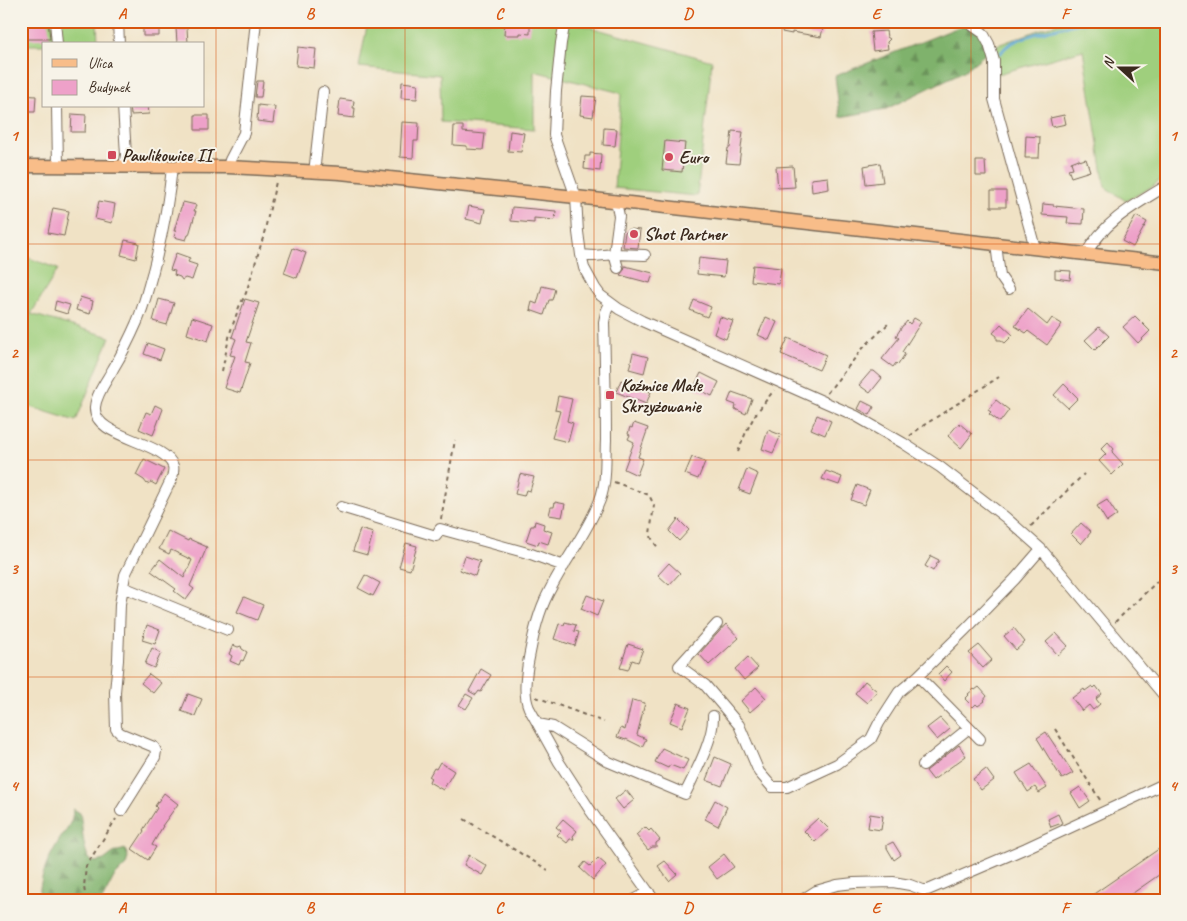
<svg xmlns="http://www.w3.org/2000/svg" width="1187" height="921" font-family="Caveat,sans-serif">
  <defs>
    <pattern id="forest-firs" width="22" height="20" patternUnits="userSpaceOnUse" patternTransform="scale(1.25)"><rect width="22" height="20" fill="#7fb26c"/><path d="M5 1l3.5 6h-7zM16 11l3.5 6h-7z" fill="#699158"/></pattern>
  </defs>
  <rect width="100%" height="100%" fill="#f7f3e8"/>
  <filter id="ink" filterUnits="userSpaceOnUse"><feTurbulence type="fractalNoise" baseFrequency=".02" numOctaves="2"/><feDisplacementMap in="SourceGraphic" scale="10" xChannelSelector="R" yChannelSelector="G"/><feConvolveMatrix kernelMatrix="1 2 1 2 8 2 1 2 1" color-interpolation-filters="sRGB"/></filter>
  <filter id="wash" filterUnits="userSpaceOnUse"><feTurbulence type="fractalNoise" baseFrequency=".0096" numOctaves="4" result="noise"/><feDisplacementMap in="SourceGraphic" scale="20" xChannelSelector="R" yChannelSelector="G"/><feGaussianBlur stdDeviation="1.12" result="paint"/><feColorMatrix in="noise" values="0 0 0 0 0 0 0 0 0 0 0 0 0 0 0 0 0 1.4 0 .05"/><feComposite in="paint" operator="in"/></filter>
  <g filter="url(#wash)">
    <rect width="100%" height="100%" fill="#f0e2c5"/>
    <path fill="#9fcf7d" stroke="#6d7c4e" d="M21,21H97L98,44H44V45H21Z
      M368,21H568L712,61L697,196L614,188L621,93L534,71V129L441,122L440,75L359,67Z
      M1064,21H1166V173L1155,185L1126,201L1105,187L1083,50L998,74L995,46Z
      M21,255L58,269L31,314L110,337L76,421L21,404Z"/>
    <path fill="url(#forest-firs)" stroke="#5d6e45" d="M974,21L995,46L964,71L886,109L840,117L835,76Z
      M73,809L80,813C83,829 82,846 90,861C105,864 105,857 117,851C118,851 123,850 125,849L128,857L126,865L114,877L102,900H39C39,881 47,860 57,844C64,831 73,825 73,809Z"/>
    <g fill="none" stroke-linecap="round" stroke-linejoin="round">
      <path stroke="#60a8d7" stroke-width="3" d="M1001,53C1002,51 1004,49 1006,47C1018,35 1069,26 1088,21
        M929,900V892"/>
    </g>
    <g id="blocks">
      <path fill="#eea1c9" d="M21,21H48L50,39H21Z
        M143,21H159V36H143Z
        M505,21H521V23H530V34L520,33V35H504Z
        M808,21L824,23L821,37L792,32V34L782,32L784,23L807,28Z
        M176,28H187L188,43H177Z
        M886,31L887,37L890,39L887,42L888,49L873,51L871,32Z
        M298,47L316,49L314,68L296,66Z
        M257,81H263L261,97H255Z
        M402,82L418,84L417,99L401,98Z
        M21,95L36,96L35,112H21Z
        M582,96L596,97L593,117L580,115Z
        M340,99L354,101L353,108H355L354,118L338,116Z
        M258,105L275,107L273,123L257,121Z
        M130,106H148L149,114L131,115Z
        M72,114L86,115L85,132H71Z
        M195,115H209V130H195Z
        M1064,115L1066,124L1052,127L1050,118Z
        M402,122L419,123L418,141H414L413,158L400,157Z
        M454,126H463V132L485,134L483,150L467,149V146L453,145Z
        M604,128L617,129L615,146L603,145Z
        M510,131L524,133L521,152L508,151Z
        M732,131L743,132L739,164L726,163L728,148H730Z
        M1026,136L1040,137L1039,158H1025Z
        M665,141L685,143L682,172L662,170Z
        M590,153L601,154L600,171L584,169L585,156H590Z
        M1079,159V161L1086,159L1090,171L1071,177L1068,169L1073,168L1071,162Z
        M976,161H985L986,176H976Z
        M880,163L883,182L866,184L864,166Z
        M793,166L795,187L778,188L776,167Z
        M828,177L829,189L812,192L811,179Z
        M991,191H1006V207H991Z
        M99,201L115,204L112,223L95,219Z
        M183,202L196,205L194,211H196L189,235H188L186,240L174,237L176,231H174L181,207H182Z
        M1043,204L1054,205V206L1084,209L1083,224L1067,223L1068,217L1042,215Z
        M469,206L485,209L482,223L466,219Z
        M512,207L556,211L555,220L534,218V223L511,221Z
        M53,208L69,211L64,236L48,233Z
        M1136,216L1147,222L1133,247L1122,241Z
        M629,229L640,230L638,248L623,247L625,232Z
        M125,240L139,243L136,259L121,255Z
        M293,248L306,253L297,278L284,273Z
        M176,253L190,258L188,262L197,265L192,280L185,278L182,280L180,277L174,275L175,271L170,270Z
        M699,258L726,261L724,277L697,274Z
        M753,265L781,268L779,284L751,281Z
        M625,266L653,273L650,283L620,275L624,270Z
        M1055,270L1071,271L1070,280L1055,278Z
        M542,286L555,289L552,300H549L544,315L530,310L532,302L537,304Z
        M80,297L93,301L90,314L76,310Z
        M159,299L174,303L167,325L153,321Z
        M245,299L259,303L246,342L251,343L245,362L250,363L240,393L224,388L235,356L230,355L236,339L232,337Z
        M694,300L711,307L707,317L690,310Z
        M56,301L70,305L67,314L54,310Z
        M1028,309L1047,325L1052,318L1062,324L1047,345L1028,331L1026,333L1015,326Z
        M1135,316L1150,331L1138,343L1123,327Z
        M192,317L213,324L208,341L187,334Z
        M720,317L733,321L726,339L714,334Z
        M766,317L777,322L769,340L758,335Z
        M914,318L921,322L902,352L905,354L898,365L896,363L893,367L882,359L899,338L896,336L903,325H904L907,321L910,324Z
        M1001,324L1013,335L1005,343L1001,340H997V336L993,333Z
        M1099,327L1109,336L1095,350L1085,340Z
        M788,338L826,355L819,370L781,354Z
        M148,343L164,349L160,360L144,354Z
        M633,353L648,357L644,373L629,369Z
        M871,371H874L882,378L870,393L859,385Z
        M701,373L719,382L712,396L694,387Z
        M621,380L651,392L646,404L616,392Z
        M1064,384L1078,398L1068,408L1054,395Z
        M732,392L752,399L746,414L735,409L736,405L728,402Z
        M558,396L572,399L567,421L573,423L568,442L552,438L560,411L555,410Z
        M996,400L1009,410L1000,422L989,414L991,412L988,410Z
        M862,401L874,407L870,415L858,409Z
        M155,405L163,409L153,435L139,429L146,412L151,414Z
        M817,415L831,421L825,435L811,429Z
        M634,423L648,428L638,457L643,459L637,475L624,469L634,442L628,439L630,435L628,434L630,427L632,428Z
        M959,423L972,434L961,448L948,436Z
        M768,430L781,435L773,453L762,449Z
        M1108,442L1114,449L1112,452L1123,464L1112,475L1099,461L1106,454L1101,449Z
        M692,457L705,462L698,479L685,474Z
        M144,459L164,469L156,485L151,482L147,484L144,480L136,475Z
        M747,469L758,474L750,494L739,490Z
        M826,471L842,477L839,485L822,479Z
        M520,474L534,477L530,491L526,490L524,496L515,494Z
        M857,485L870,490L864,505L851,500Z
        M1107,500L1117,515L1107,522L1097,506Z
        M555,502L565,504L562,517L549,515L551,507H554Z
        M678,519L689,530L679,541L669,531Z
        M535,521L544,524L543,529L552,532L548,544L539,541L538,545L526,541L531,526H534Z
        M1081,523L1091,532L1081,544L1071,534Z
        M360,529L373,533L367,555L353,551Z
        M168,531L188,541L189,539L207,547L190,586L194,589L186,600L174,591L176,589L151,571L160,559L184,578L192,560L171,550L169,554L159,549Z
        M406,543L417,546L410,570L399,567Z
        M465,556L480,561L475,576L460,570Z
        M931,556L939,560L933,571L925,566Z
        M669,563L680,573L669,585L658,575Z
        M365,575L380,583L373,596L358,588Z
        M587,595L603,601L597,616L581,609Z
        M244,597L263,605L257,620L237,612Z
        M565,622L576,625L574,631L579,632L575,646L554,639L559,624L564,625Z
        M726,624L739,638L709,665L699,654Z
        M147,625L160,630L155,644L142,640Z
        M1014,628L1025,642L1016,650L1004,636Z
        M1056,633L1068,646L1058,655L1046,642Z
        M628,644L643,649L638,662L632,660L628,670L620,668Z
        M233,645L238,647L241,646L242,649L247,652L243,661L241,660L239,665L230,661L232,656L229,654Z
        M979,645L992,660L983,668L969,653Z
        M152,648L161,653L154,668L145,664Z
        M748,657L758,668L744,680L735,669Z
        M946,666L952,672L944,681L938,674Z
        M481,669L491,675L481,692L479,691L476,695L469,691Z
        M149,674L161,683L153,693L141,683Z
        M865,681L877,691L867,703L855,693Z
        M1092,686L1094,688L1096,686L1102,694L1096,699L1100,704L1093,710L1089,705L1082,711L1072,698L1084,689L1085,691Z
        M756,687L766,698L750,712L741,701Z
        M979,687L987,696L984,700L985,701L978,706L976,704L973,707L965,699L969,695L968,694L974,689L975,690Z
        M188,694L202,699L195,716L181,711Z
        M466,694L473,698L466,709L459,705Z
        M632,700L645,703L637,735L646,739L642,747L626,739V740L617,737L621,728L625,730Z
        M678,703L690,708L682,727L670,722Z
        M940,718L950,729L937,740L927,728Z
        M1046,732L1073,773L1062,779L1037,738Z
        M959,745L966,756L933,780L926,771Z
        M662,748L688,760L683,770L670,765L668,768L655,762Z
        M715,757L731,764L722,786L706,780Z
        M440,762L454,771L443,790L429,782L431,777H429L434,768L436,769Z
        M1031,764L1047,788L1039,793L1035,787L1028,792L1016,773Z
        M986,769L994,780L981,790L973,779Z
        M1080,787L1090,801L1080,808L1071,793Z
        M626,790L634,800L623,809L615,799Z
        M164,793L178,804L162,826H163L152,845L156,847L148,860L132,849L144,831L143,830L157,808L155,806Z
        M715,800L727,807L718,826L705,819Z
        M870,814L883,816L881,830L868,828Z
        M1058,814L1062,823L1051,827L1048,819Z
        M818,818L829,829L815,842L804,831Z
        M563,819L577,831L573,836L574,839H570L567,843L557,835L561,831L556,827Z
        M645,827L649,831L651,829L660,840L656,843V847H652L648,850L636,835Z
        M893,842L901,855L894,860L887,848V845Z
        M1166,844V870L1123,900H1085Z
        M724,854L734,867L717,879L708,867Z
        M469,855L487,866L482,875L464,865Z
        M598,858L606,865L593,880L580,868L585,862L590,866Z
        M665,861L677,874L669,881L658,866Z"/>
    </g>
  </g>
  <g filter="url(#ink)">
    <use href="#blocks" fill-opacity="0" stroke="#7a6a58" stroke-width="1"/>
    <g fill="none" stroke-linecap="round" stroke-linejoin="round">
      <g stroke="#7a6a58" stroke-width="12">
        <path id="minor" d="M55,21L57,44
          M118,21L119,44
          M565,21L561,43L556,91L554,135L576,197L578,232L581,255L584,268L595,288L600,295L619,309L642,321L856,416L903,443L940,467L1005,517L1041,549L1166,698
          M966,21L983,33L989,44L994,61V99L1035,248
          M57,106L58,166
          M123,106L126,155L124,167
          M228,167L230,160L244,133L256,21
          M316,171L315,164L323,92
          M616,202L619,216L614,254L645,255
          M996,244L1000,276L1009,289
          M581,255L594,256L614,254L618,268
          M1085,255C1105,221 1133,206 1166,186
          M610,303L606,312L604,322C605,361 606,401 606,440C605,460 607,481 600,500C586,536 560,566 545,600C536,620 532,642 528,663C526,677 523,694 529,708L559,762L590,810L654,900
          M341,507L436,536L440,529L531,554L564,566
          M123,587L228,630
          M717,624L679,666L705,685L739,725L759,772L772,787H787L837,764L871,739L879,723L899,692L918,676L965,630L1015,579L1041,549
          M918,676L980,739
          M538,724L553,727L609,762L685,794C695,773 714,739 713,716
          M923,765L969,728
          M121,811L155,757L156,751L154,747L120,733L116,729L115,692L118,660L120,604L123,587L125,575L172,478C173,474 174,469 173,466C165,441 92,438 95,407C96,394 107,380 113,369C122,354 130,338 137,322C144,306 148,288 153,271C162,236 169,202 172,166
          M634,900L649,892
          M802,900L816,891L837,885L854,883L893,882L910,885L923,890H928L1026,848L1166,783"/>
      </g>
      <g stroke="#7a6a58" stroke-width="15">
        <path id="major" d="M21,166L228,167L340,173L576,197L1166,263"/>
      </g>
      <path stroke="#7a6a58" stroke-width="2" stroke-dasharray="4 4" stroke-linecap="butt" d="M222,371L230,333L239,307L246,293L263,238L276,182
        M827,393L864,347L890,322
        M910,436L921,427L999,377
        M738,452L746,432L755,415L774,390
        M614,482L649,495L654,505L650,534L653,541L659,549
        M441,519L455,440
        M1031,526L1084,474
        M1115,622L1166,573
        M536,697L604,722
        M1055,729L1102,803
        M464,819L548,870
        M86,900L84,887L86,866L116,819"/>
      <use href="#minor" stroke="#fff" stroke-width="10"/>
      <use href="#major" stroke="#f8bd89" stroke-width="12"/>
    </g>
  </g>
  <path fill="none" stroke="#d7540e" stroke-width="1" stroke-opacity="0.55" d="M216,21V900M405,21V900M594,21V900M782,21V900M971,21V900M21,244H1166M21,460H1166M21,677H1166"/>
  <g fill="#d1495b" stroke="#f7f3e8" stroke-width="2">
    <rect x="107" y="150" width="10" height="10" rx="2.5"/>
    <circle cx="669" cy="157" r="5"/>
    <circle cx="634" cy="234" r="5"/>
    <rect x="605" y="390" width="10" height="10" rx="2.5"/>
  </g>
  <g text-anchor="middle" stroke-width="4" stroke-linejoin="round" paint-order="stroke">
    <g font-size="18" font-weight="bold" fill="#3b2a1e" stroke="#f7f3e8" text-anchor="start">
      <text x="122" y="161">Pawlikowice II</text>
      <text x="679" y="163">Euro</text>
      <text x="644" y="240">Shot Partner</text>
      <text x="620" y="391">Koźmice Małe<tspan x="620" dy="21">Skrzyżowanie</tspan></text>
    </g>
  </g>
  <rect width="1187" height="921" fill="none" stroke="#f7f3e8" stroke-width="55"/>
  <rect x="42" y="42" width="162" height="65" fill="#f7f3e8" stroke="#aca397"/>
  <rect x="52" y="59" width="25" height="8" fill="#f8bd89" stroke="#aca397"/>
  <text x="88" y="68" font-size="15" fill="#3b2a1e">Ulica</text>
  <rect x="52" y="80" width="25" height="15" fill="#eea1c9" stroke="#aca397"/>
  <text x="88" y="92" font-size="15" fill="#3b2a1e">Budynek</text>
  <g transform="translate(1120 68) rotate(291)" stroke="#f7f3e8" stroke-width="4" paint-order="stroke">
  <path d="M0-4L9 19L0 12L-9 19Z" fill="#3b2a1e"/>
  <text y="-8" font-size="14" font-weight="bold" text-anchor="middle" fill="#3b2a1e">N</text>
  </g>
  <rect x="28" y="28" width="1132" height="866" fill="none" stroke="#d7540e" stroke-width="2"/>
  <g font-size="16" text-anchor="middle" font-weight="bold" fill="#d7540e">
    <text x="122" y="19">A</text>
    <text x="310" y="19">B</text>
    <text x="499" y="19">C</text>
    <text x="688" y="19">D</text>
    <text x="876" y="19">E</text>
    <text x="1065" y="19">F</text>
    <text x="14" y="141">1</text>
    <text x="1173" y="141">1</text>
    <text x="14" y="358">2</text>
    <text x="1173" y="358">2</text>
    <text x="14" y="574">3</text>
    <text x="1173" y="574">3</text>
    <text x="14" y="791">4</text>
    <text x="1173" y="791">4</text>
    <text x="122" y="913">A</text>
    <text x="310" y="913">B</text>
    <text x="499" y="913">C</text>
    <text x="688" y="913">D</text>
    <text x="876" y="913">E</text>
    <text x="1065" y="913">F</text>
  </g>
</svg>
